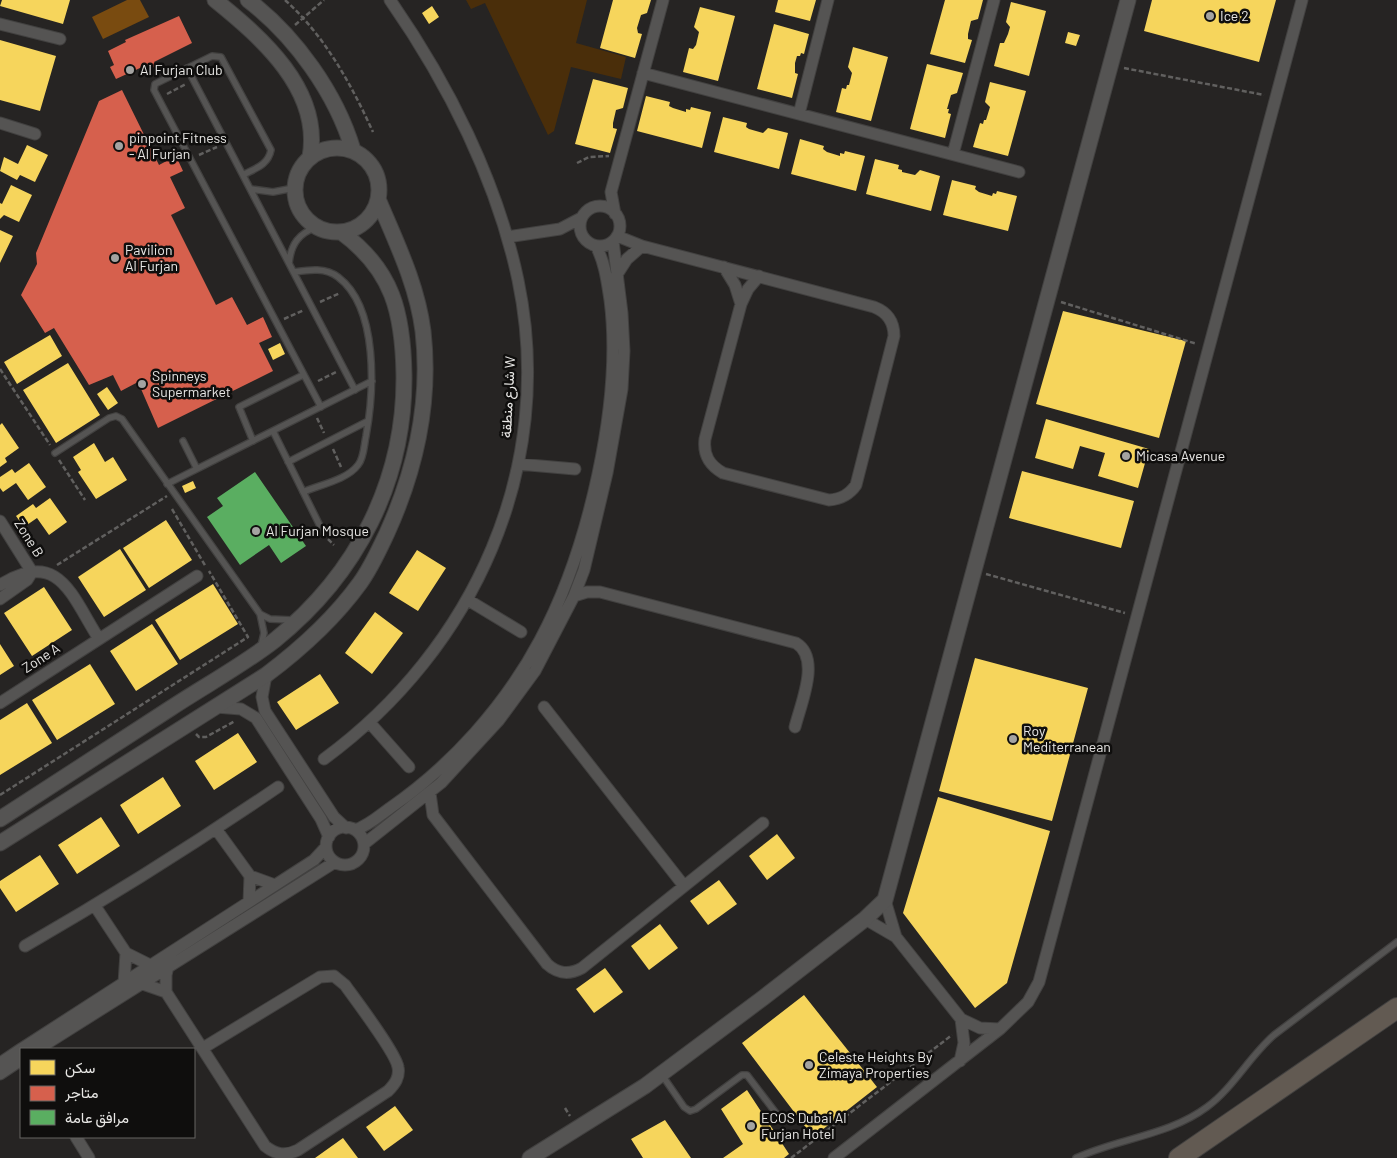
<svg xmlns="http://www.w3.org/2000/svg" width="1397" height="1158" font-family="Barlow,Vazirmatn,sans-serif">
  <rect width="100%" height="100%" fill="#262423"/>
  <path fill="#4a2e0a" d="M466,0H587L576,43L626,57L621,79L571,67L554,131L548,135L485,3L471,9Z"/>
  <path fill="#794b10" d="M127,0H140L149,17L103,39L92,17Z"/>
  <path fill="#f6d55c" d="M2,0H70L63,24L0,6Z
    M613,0H651L647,13L641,15L637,28L638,33L642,34L635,58L600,48Z
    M778,0H816L810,21L775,12Z
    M945,0H983L978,19L971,21L968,34V39L972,40L965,63L930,54Z
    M1152,0H1276L1259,62L1144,31Z
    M1011,2L1046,11L1029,76L994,66L1000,43H1004L1008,34L1010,27L1006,22Z
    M432,6L439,17L429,24L422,13Z
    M700,7L735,16L718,81L683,72L689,48L693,49L696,45L699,32L694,27Z
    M774,24L809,34L804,54L801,53L800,56H797L795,63V73L798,74L792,98L757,89Z
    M1068,32L1080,35L1076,46L1065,43Z
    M0,40L56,56L40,111L0,100Z
    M853,47L888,57L871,121L836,112L842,88L846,89L847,85H849L852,73L848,67Z
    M927,64L963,73L957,93L951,95L947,109H949L948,113L951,114L945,138L910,129Z
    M593,79L628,88L623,108L616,110L613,123V128L617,129L610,153L575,144Z
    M990,82L1026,91L1008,156L973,147L980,123L983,124L984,120H986L990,107L985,102Z
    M646,96L670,102L669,106L673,108L686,112V109L690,110L691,107L711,112L702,148L637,131Z
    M723,117L747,123L746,127L749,129L763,133L768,128L788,133L779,169L714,152Z
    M800,139L824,146L823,149L827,152L840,156V153L844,154L845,151L865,156L856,191L791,174Z
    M27,145L48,155L35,182L20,175L17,180L0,171L4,157L18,164Z
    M875,159L899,165L898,169L902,170V172L915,175L920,170L940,176L931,211L866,194Z
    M952,180L976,186L975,189L979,192L992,196L993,193L996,194L997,191L1017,196L1008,231L943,215Z
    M11,185L32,195L19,222L4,215L0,219V203L2,204Z
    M0,230L13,236L0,263Z
    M1063,311L1186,341L1159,438L1036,404Z
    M50,335L62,356L17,384L4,362Z
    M280,343L285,354L273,360L268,349Z
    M68,363L100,415L56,443L23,390Z
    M107,387L118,403L108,410L97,394Z
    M1046,419L1149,449L1138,488L1098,476L1105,453L1080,446L1073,469L1035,458Z
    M2,423L19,448L5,458L7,462L0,467V425Z
    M94,443L105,462L113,457L127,480L96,499L78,472L81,470L73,457Z
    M29,463L46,487L28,500L16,483L3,492L0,488V477L12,469L15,473Z
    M1022,471L1134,501L1121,548L1009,518Z
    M193,481L196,488L185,493L182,486Z
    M50,498L67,522L49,535L37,518L24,527L16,516L33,504L36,508Z
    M166,520L192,560L149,588L123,548Z
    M120,549L146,590L104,617L78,577Z
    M417,550L446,568L418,611L389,593Z
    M213,584L238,624L180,660L155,620Z
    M44,587L72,630L32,656L4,613Z
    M375,612L403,633L372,674L345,653Z
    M152,624L178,664L136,691L110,651Z
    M0,644L14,666L0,675Z
    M975,658L1088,688L1052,821L939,791Z
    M90,664L115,704L57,740L32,700Z
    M320,674L339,703L296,730L277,702Z
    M27,703L52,743L0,775V720Z
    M238,733L257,762L214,790L195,761Z
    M163,777L181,806L138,834L120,805Z
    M938,797L1050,831L1007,983L975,1008L903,913Z
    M101,817L120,846L77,874L58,845Z
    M777,834L795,858L767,880L749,856Z
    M40,855L59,884L16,912L0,888V881Z
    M719,880L737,904L708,925L690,901Z
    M660,924L678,948L649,970L631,946Z
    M605,968L623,992L594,1013L576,989Z
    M804,995L877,1087L813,1137L742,1043Z
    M747,1090L789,1154L784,1158H723L743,1144L721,1109Z
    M395,1106L413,1130L384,1151L366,1127Z
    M665,1120L691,1158H643L631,1139Z
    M343,1138L358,1158H315Z"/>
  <path fill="#d6604d" d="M179,16L192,43L154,62L156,66L142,73L140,68L116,79L110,67L114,65L108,51L126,42L125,40Z
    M122,90L159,165L176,156L183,171L170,177L185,208L171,215L216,305L232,297L247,325L263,317L272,337L259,343L273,371L158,428L138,382L121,391L113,375L89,385L54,328L45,333L21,295L37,264L36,253L99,101Z"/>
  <path fill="#5aae61" d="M255,472L306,546L281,563L269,545L240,565L207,517L223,506L217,498Z"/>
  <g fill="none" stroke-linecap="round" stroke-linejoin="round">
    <g stroke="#424140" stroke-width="8">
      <path id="lane" d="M187,68L355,390
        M243,175C256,168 268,165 271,150L221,57L212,56L155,84L154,90L321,407
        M251,189L273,192L294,188
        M289,263C291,244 299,233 317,227
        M294,272C308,270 325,267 338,277C379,308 374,392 366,436C364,445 364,458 358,465C347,480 319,485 303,492
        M273,431L323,532
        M183,441L197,469
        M253,441L239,407L303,375
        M55,453L109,418L116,416L122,419L260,614L264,633L261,646
        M288,462L368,421
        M167,484L372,381
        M260,614L270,619L292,620
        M662,1075L684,1107L690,1111L696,1109L742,1075H747L782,1121
        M1076,1158C1119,1138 1168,1136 1207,1107C1233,1088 1249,1057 1274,1035L1397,942"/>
    </g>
    <g stroke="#424140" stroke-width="13">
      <path id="street" d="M0,24L60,39
        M643,73L1019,172
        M799,114L828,0
        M0,123L35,134
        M953,154L994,0
        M580 226a20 20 0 1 1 40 0a20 20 0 1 1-40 0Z
        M615,214L611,192L663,0
        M617,236L642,246L874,307C887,312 894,322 894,336L856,485C849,495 841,499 829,500L723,473C709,465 703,455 705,439L741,304L748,289L759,276
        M507,237L560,229L581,218
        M724,267L735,285L741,304
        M616,276L627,259L642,246
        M518,464L575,469
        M0,521L32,572
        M0,585C59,548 71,595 99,639
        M574,596L587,592H600L796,643C821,658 801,703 795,727
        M0,599L27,580L32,572
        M468,600L521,632
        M266,675L262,697L265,711L334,817L346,828
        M0,703L197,576
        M216,707L241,709L256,718L321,819L329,837
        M544,707L684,886
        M370,723L409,767
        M324,759C474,649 557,467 518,280C497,181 448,83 390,0
        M430,793L433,815L547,964C558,974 569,975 582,968L763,823
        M326 846a19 19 0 1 1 38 0a19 19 0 1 1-38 0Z
        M216,829L250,876L249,902
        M355,830C368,826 379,816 390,808C451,766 505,706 540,640C588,551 623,401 610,300C607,281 605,263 596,246
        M364,844L441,783L499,720L535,671L574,596L584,570L607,473L622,389L624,351L622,313L613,241
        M250,876L275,885
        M885,900L896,937
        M95,906L126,953L152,966
        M865,919L896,937L961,1019L980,1028L1000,1029
        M25,946C112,896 196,843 278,787
        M168,966L166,975V992L265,1146C276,1155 286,1156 298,1150L388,1091C395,1084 400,1077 398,1067C396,1053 355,999 345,985L334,976L320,977L203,1048
        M124,983L126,953
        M140,983L166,992
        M21,1049L314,860L326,847
        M38,1049L335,862
        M960,1061L964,1043L961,1019
        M0,1063L21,1049
        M0,1074L21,1060
        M76,1137L89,1158
        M834,1158L1000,1029L1028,1002L1039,982L1302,0"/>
    </g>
    <g stroke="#424140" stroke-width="17">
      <path id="secondary" d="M215,0C262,38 322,90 310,157
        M248,0C295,36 336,93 353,150
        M295 190a42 42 0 1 1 84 0a42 42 0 1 1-84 0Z
        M0,819C57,782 114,745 171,708C206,685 243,665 275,640C357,574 405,481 404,375C403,313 393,270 341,232
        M0,843L266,675C302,648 334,619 360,583C371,568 379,550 387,533C416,469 431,401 423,331C417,284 396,242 378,199
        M530,1158L645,1086L763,998L865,919L885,900L1128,0"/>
    </g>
    <g stroke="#424140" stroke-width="22">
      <path id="highway" d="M1179,1158L1397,1008"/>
    </g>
    <path stroke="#61605f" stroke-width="2.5" stroke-dasharray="5 2.5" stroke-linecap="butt" d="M285,0C325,36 351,84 373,132
      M295,25L324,0
      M1124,68L1264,95
      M167,94L186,84
      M199,155L217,147
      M577,163L589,157L609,156
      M320,302L340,293
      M1061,302L1197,344
      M284,319L304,310
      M0,369L50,445
      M318,381L336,372
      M317,418L324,433
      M333,449L341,467
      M59,460L85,500
      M172,509L206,567
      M328,539L334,545
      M57,565L167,496
      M986,574L1125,613
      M196,734L199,737H206L235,721
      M0,795L248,637L209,571
      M565,1108L570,1116
      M791,1158L952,1035"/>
    <use href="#lane" stroke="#555453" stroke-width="5.5"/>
    <use href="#street" stroke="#555453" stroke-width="11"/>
    <use href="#secondary" stroke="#555453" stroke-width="15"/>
    <use href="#highway" stroke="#625a52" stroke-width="20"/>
  </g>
  <g fill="#a4a3a1" stroke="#0f0e0d" stroke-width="2">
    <circle cx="1210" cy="16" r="5"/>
    <circle cx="130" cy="70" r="5"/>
    <circle cx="119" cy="146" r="5"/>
    <circle cx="115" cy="258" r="5"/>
    <circle cx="142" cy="384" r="5"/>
    <circle cx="1126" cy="456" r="5"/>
    <circle cx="256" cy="531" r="5"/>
    <circle cx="1013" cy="739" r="5"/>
    <circle cx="809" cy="1065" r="5"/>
    <circle cx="751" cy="1126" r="5"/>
  </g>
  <g text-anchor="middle" stroke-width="5" stroke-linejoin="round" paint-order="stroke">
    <g font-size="14" fill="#e8e7e5" stroke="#0f0e0d" text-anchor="start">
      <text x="1220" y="21">Ice 2</text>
      <text x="140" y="75">Al Furjan Club</text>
      <text x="129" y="143">pinpoint Fitness<tspan x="129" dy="16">- Al Furjan</tspan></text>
      <text x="125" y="255">Pavilion<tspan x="125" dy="16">Al Furjan</tspan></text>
      <text x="152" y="381">Spinneys<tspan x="152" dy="16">Supermarket</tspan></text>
      <text x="1136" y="461">Micasa Avenue</text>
      <text x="266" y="536">Al Furjan Mosque</text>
      <text x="1023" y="736">Roy<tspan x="1023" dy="16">Mediterranean</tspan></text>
      <text x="819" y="1062">Celeste Heights By<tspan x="819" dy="16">Zimaya Properties</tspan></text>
      <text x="761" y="1123">ECOS Dubai Al<tspan x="761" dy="16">Furjan Hotel</tspan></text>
    </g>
    <g font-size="14" fill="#e8e7e5" stroke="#0f0e0d">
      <text transform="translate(508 397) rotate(-87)" y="5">شارع منطقة W</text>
      <text transform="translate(29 538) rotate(58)" y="5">Zone B</text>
      <text transform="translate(41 658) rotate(-33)" y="5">Zone A</text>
    </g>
  </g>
  <rect x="20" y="1048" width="175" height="90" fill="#0f0e0d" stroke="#666563"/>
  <rect x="30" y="1060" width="25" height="15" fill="#f6d55c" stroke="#666563"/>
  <text x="65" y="1073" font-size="15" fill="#e8e7e5">سكن</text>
  <rect x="30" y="1086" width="25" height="15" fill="#d6604d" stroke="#666563"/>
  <text x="65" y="1098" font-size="15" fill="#e8e7e5">متاجر</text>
  <rect x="30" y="1110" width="25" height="15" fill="#5aae61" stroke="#666563"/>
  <text x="65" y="1123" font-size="15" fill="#e8e7e5">مرافق عامة</text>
</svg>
